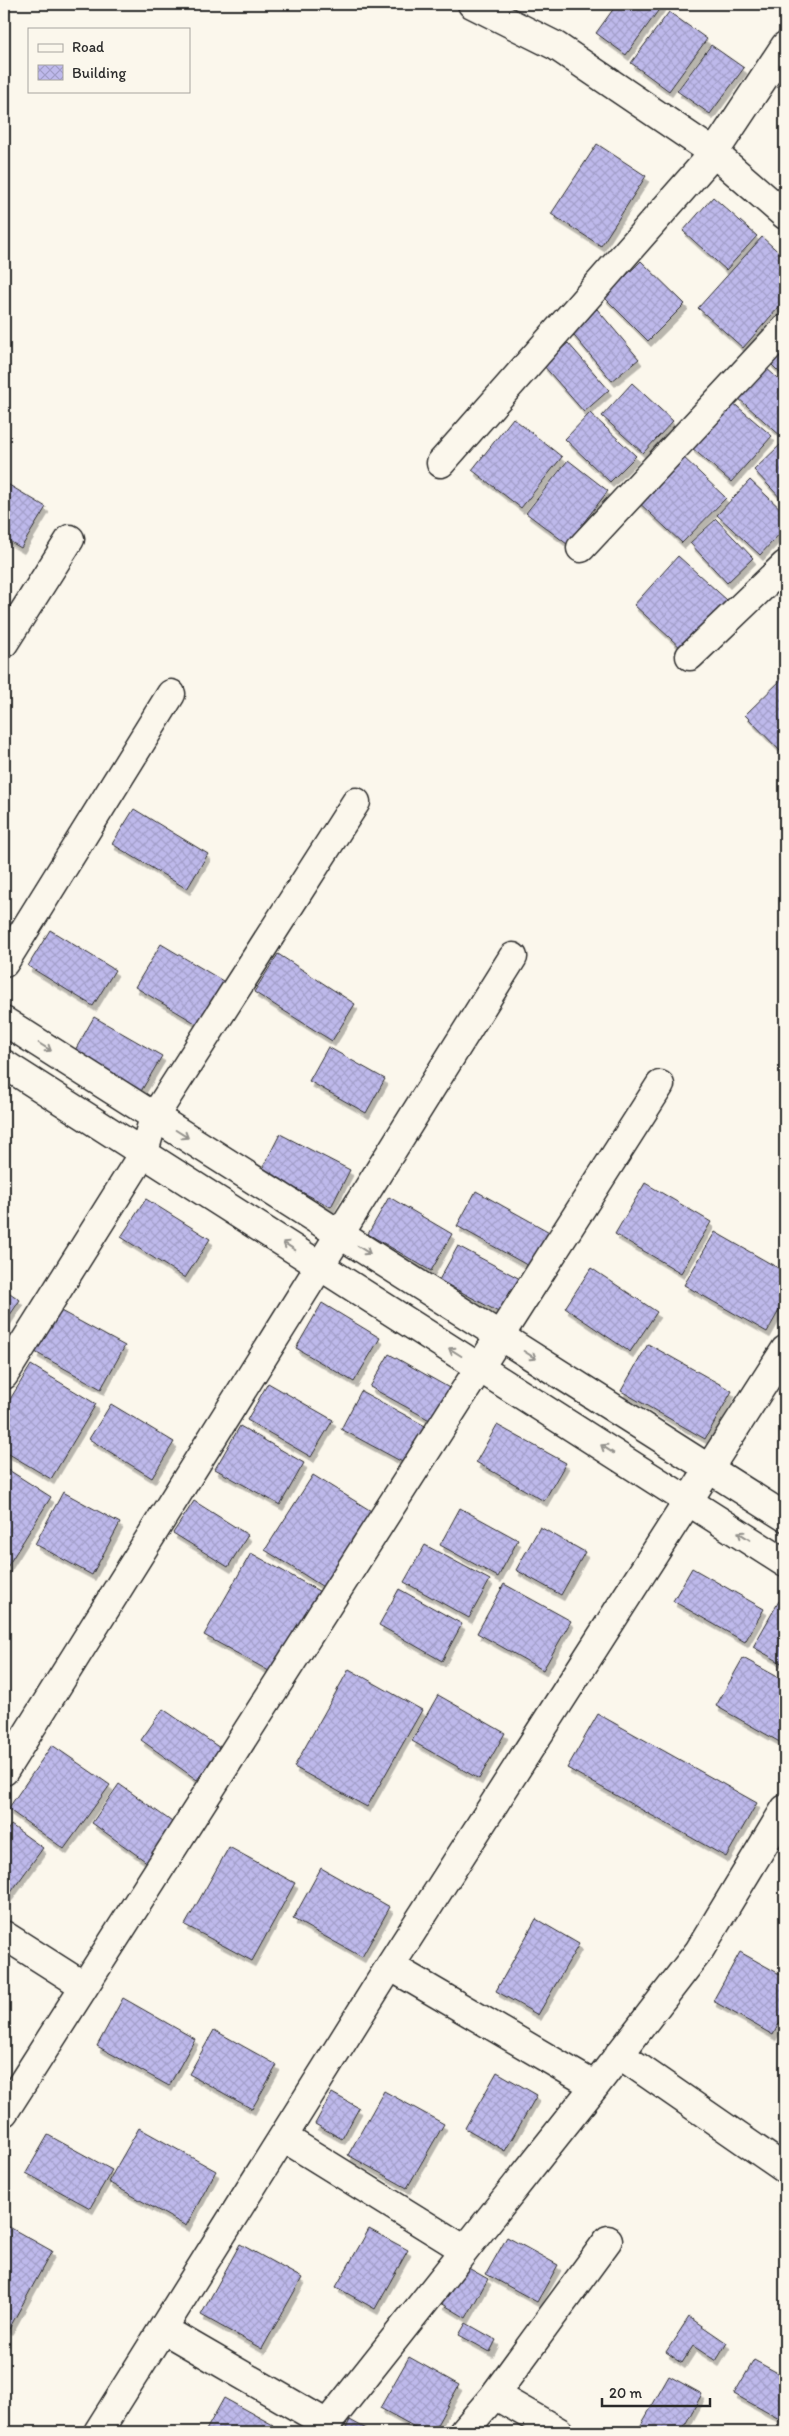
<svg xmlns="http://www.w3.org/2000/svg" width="789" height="2436" font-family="Itim,sans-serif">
  <defs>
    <pattern id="building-cross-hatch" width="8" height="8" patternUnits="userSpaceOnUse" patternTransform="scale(1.25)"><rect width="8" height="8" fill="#beb9eb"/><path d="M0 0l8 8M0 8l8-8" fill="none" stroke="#a39fca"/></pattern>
    <filter id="shadow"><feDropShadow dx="3" dy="5.5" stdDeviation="0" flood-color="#0004"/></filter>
  </defs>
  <rect width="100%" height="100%" fill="#fbf7ec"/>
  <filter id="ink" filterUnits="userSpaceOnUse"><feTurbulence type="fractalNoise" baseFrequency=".02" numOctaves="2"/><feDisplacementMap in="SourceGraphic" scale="10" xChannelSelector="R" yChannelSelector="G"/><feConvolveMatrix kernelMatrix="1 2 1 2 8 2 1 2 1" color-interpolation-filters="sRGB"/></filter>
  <g filter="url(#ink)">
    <path fill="url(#building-cross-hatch)" stroke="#2b2b2b" filter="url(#shadow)" d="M617,4H663L626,55L596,33Z
      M669,12L707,39L669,91L631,63Z
      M711,45L744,68L710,114L677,91Z
      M597,144L646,176L601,246L551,214Z
      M713,197L757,236L726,270L683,231Z
      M762,237L785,258V300L743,348L698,308Z
      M641,261L685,304L648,341L604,297Z
      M597,309L639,359L612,381L570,331Z
      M568,343L609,390L584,412L543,365Z
      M785,345V378L769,362Z
      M765,367L785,385V434L782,437L738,398Z
      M632,383L673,421L643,453L602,416Z
      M731,401L772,436L731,482L691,447Z
      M590,413L636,456L610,482L565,439Z
      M513,418L562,457L521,508L472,470Z
      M782,443L785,446V503L754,470Z
      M679,453L726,498L682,543L635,499Z
      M568,460L608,491L567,544L526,513Z
      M750,480L785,513V528L760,555L717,515Z
      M4,482L46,507L21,548L4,538Z
      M716,519L753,558L727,583L690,543Z
      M678,556L727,600L682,649L634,605Z
      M785,676V756L745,715Z
      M134,809L208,854L187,889L112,844Z
      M50,930L115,970L93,1006L28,966Z
      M161,944L228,984L202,1027L135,987Z
      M278,954L355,1004L332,1041L254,992Z
      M94,1017L162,1056L137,1098L70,1059Z
      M328,1047L385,1079L366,1113L309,1081Z
      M280,1134L350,1170L331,1207L261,1171Z
      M645,1183L711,1222L681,1273L615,1234Z
      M476,1191L553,1234L534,1269L457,1226Z
      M389,1197L452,1234L431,1271L368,1234Z
      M146,1199L210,1239L185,1278L121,1237Z
      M715,1232L785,1272V1300L767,1332L684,1285Z
      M458,1246L522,1280L504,1315L439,1280Z
      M591,1268L657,1312L630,1352L565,1308Z
      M4,1289L20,1300L4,1324Z
      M322,1303L380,1338L354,1382L296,1348Z
      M59,1310L125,1346L101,1389L35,1352Z
      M648,1344L732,1391L705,1439L621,1391Z
      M389,1354L453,1390L435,1423L370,1387Z
      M31,1365L96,1404L51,1479L4,1451V1409Z
      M268,1383L333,1420L311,1457L247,1420Z
      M361,1391L427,1427L406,1464L341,1429Z
      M111,1404L174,1442L152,1478L89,1439Z
      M497,1425L566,1463L544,1501L476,1462Z
      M240,1426L304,1463L280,1505L215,1469Z
      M4,1467L51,1497L4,1572Z
      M313,1475L376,1514L328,1590L265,1550Z
      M63,1492L120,1523L92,1575L35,1544Z
      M194,1501L248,1535L228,1567L173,1533Z
      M460,1508L518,1540L498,1577L440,1545Z
      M540,1527L585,1552L561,1595L516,1570Z
      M425,1545L490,1580L469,1618L404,1582Z
      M251,1553L324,1594L278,1676L204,1635Z
      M692,1568L764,1609L745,1642L673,1601Z
      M504,1584L571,1621L543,1670L477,1633Z
      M399,1589L462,1624L442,1661L379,1625Z
      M779,1601L785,1604V1665L753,1647Z
      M743,1658L785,1681V1745L716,1706Z
      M349,1669L422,1710L367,1807L294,1767Z
      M438,1695L505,1733L479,1779L412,1741Z
      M163,1709L220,1748L197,1780L141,1740Z
      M598,1714L757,1803L726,1857L567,1768Z
      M52,1745L110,1785L64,1849L8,1809Z
      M119,1784L182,1829L155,1868L92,1823Z
      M11,1825L43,1848L4,1902V1835Z
      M229,1847L295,1883L252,1961L185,1925Z
      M321,1868L390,1907L362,1957L293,1919Z
      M536,1919L579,1944L538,2015L496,1991Z
      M740,1952L785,1977V2012L773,2035L713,2001Z
      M123,1998L195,2039L169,2086L97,2046Z
      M214,2030L277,2065L252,2109L189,2074Z
      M497,2072L537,2095L505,2151L465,2128Z
      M384,2091L444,2124L407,2188L348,2155Z
      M332,2093L359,2108L342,2139L315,2124Z
      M139,2128L216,2171L186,2226L108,2182Z
      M48,2135L112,2170L90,2208L26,2173Z
      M4,2224L52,2251L9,2329L4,2326Z
      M369,2229L408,2250L375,2309L336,2287Z
      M507,2237L558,2265L537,2302L486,2274Z
      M240,2244L302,2278L262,2349L201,2315Z
      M463,2265L488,2279L466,2318L441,2303Z
      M689,2317L727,2343L716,2361L693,2346L682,2363L666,2352Z
      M466,2323L496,2340L490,2352L459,2335Z
      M409,2357L459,2385L433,2432H424L380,2408Z
      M754,2360L785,2377V2412L781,2420L734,2394Z
      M669,2376L702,2394L681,2432H637Z
      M224,2398L273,2425L269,2432H205Z
      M350,2420L372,2432H344Z"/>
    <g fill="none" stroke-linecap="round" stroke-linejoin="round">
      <g stroke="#2b2b2b" stroke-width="31">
        <path id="minor" d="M472,4L556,46L714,153L785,215
          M441,463L714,153L785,46
          M581,548L785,329
          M4,643L70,539
          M690,656L785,565
          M4,963L171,694
          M4,1375L144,1152L154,1117L356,802
          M4,1771L513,957
          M4,1935L84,1986
          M390,1966L595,2086
          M619,2054L785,2169
          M4,2112L660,1085
          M283,2137L465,2250
          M163,2329L327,2424L595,2086L699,1951L785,1809
          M493,2397L608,2240
          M98,2432L390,1966L785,1350
          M463,2432L493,2397L500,2398L559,2432"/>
      </g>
      <g stroke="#2b2b2b" stroke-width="31">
        <path id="tertiary" d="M4,1021L785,1517
          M4,1064L785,1563"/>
      </g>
      <use href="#minor" stroke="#fbf7ec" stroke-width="28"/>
      <use href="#tertiary" stroke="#fbf7ec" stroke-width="28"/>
    </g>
    <defs><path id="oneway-shaft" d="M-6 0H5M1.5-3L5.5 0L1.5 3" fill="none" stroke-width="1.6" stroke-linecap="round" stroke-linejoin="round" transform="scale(1.25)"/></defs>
    <g stroke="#93918c">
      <use href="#oneway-shaft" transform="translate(45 1047) rotate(32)"/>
      <use href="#oneway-shaft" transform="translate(182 1134) rotate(32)"/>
      <use href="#oneway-shaft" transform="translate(289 1246) rotate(-147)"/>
      <use href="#oneway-shaft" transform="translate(364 1250) rotate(32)"/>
      <use href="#oneway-shaft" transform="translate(455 1352) rotate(-148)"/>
      <use href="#oneway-shaft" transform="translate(530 1355) rotate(32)"/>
      <use href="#oneway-shaft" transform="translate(607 1449) rotate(-147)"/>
      <use href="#oneway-shaft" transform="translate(744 1536) rotate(-147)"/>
    </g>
  </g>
  <rect width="789" height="2436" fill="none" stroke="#fbf7ec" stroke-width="20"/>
  <rect x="10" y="10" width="769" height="2416" fill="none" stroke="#2b2b2b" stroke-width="2" filter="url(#ink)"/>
  <rect x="28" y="28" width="162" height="65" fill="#fbf7ec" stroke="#a8a59f"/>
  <rect x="38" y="44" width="25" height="8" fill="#fbf7ec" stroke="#a8a59f"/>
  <text x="72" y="52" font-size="15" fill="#2b2b2b">Road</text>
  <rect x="38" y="65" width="25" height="15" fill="url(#building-cross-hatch)" stroke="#a8a59f"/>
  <text x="72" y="78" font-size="15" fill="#2b2b2b">Building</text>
  <path d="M602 2398v8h108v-8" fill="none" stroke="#2b2b2b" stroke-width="2.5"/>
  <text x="609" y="2398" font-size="15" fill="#2b2b2b" stroke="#fbf7ec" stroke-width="4" paint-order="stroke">20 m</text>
</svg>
